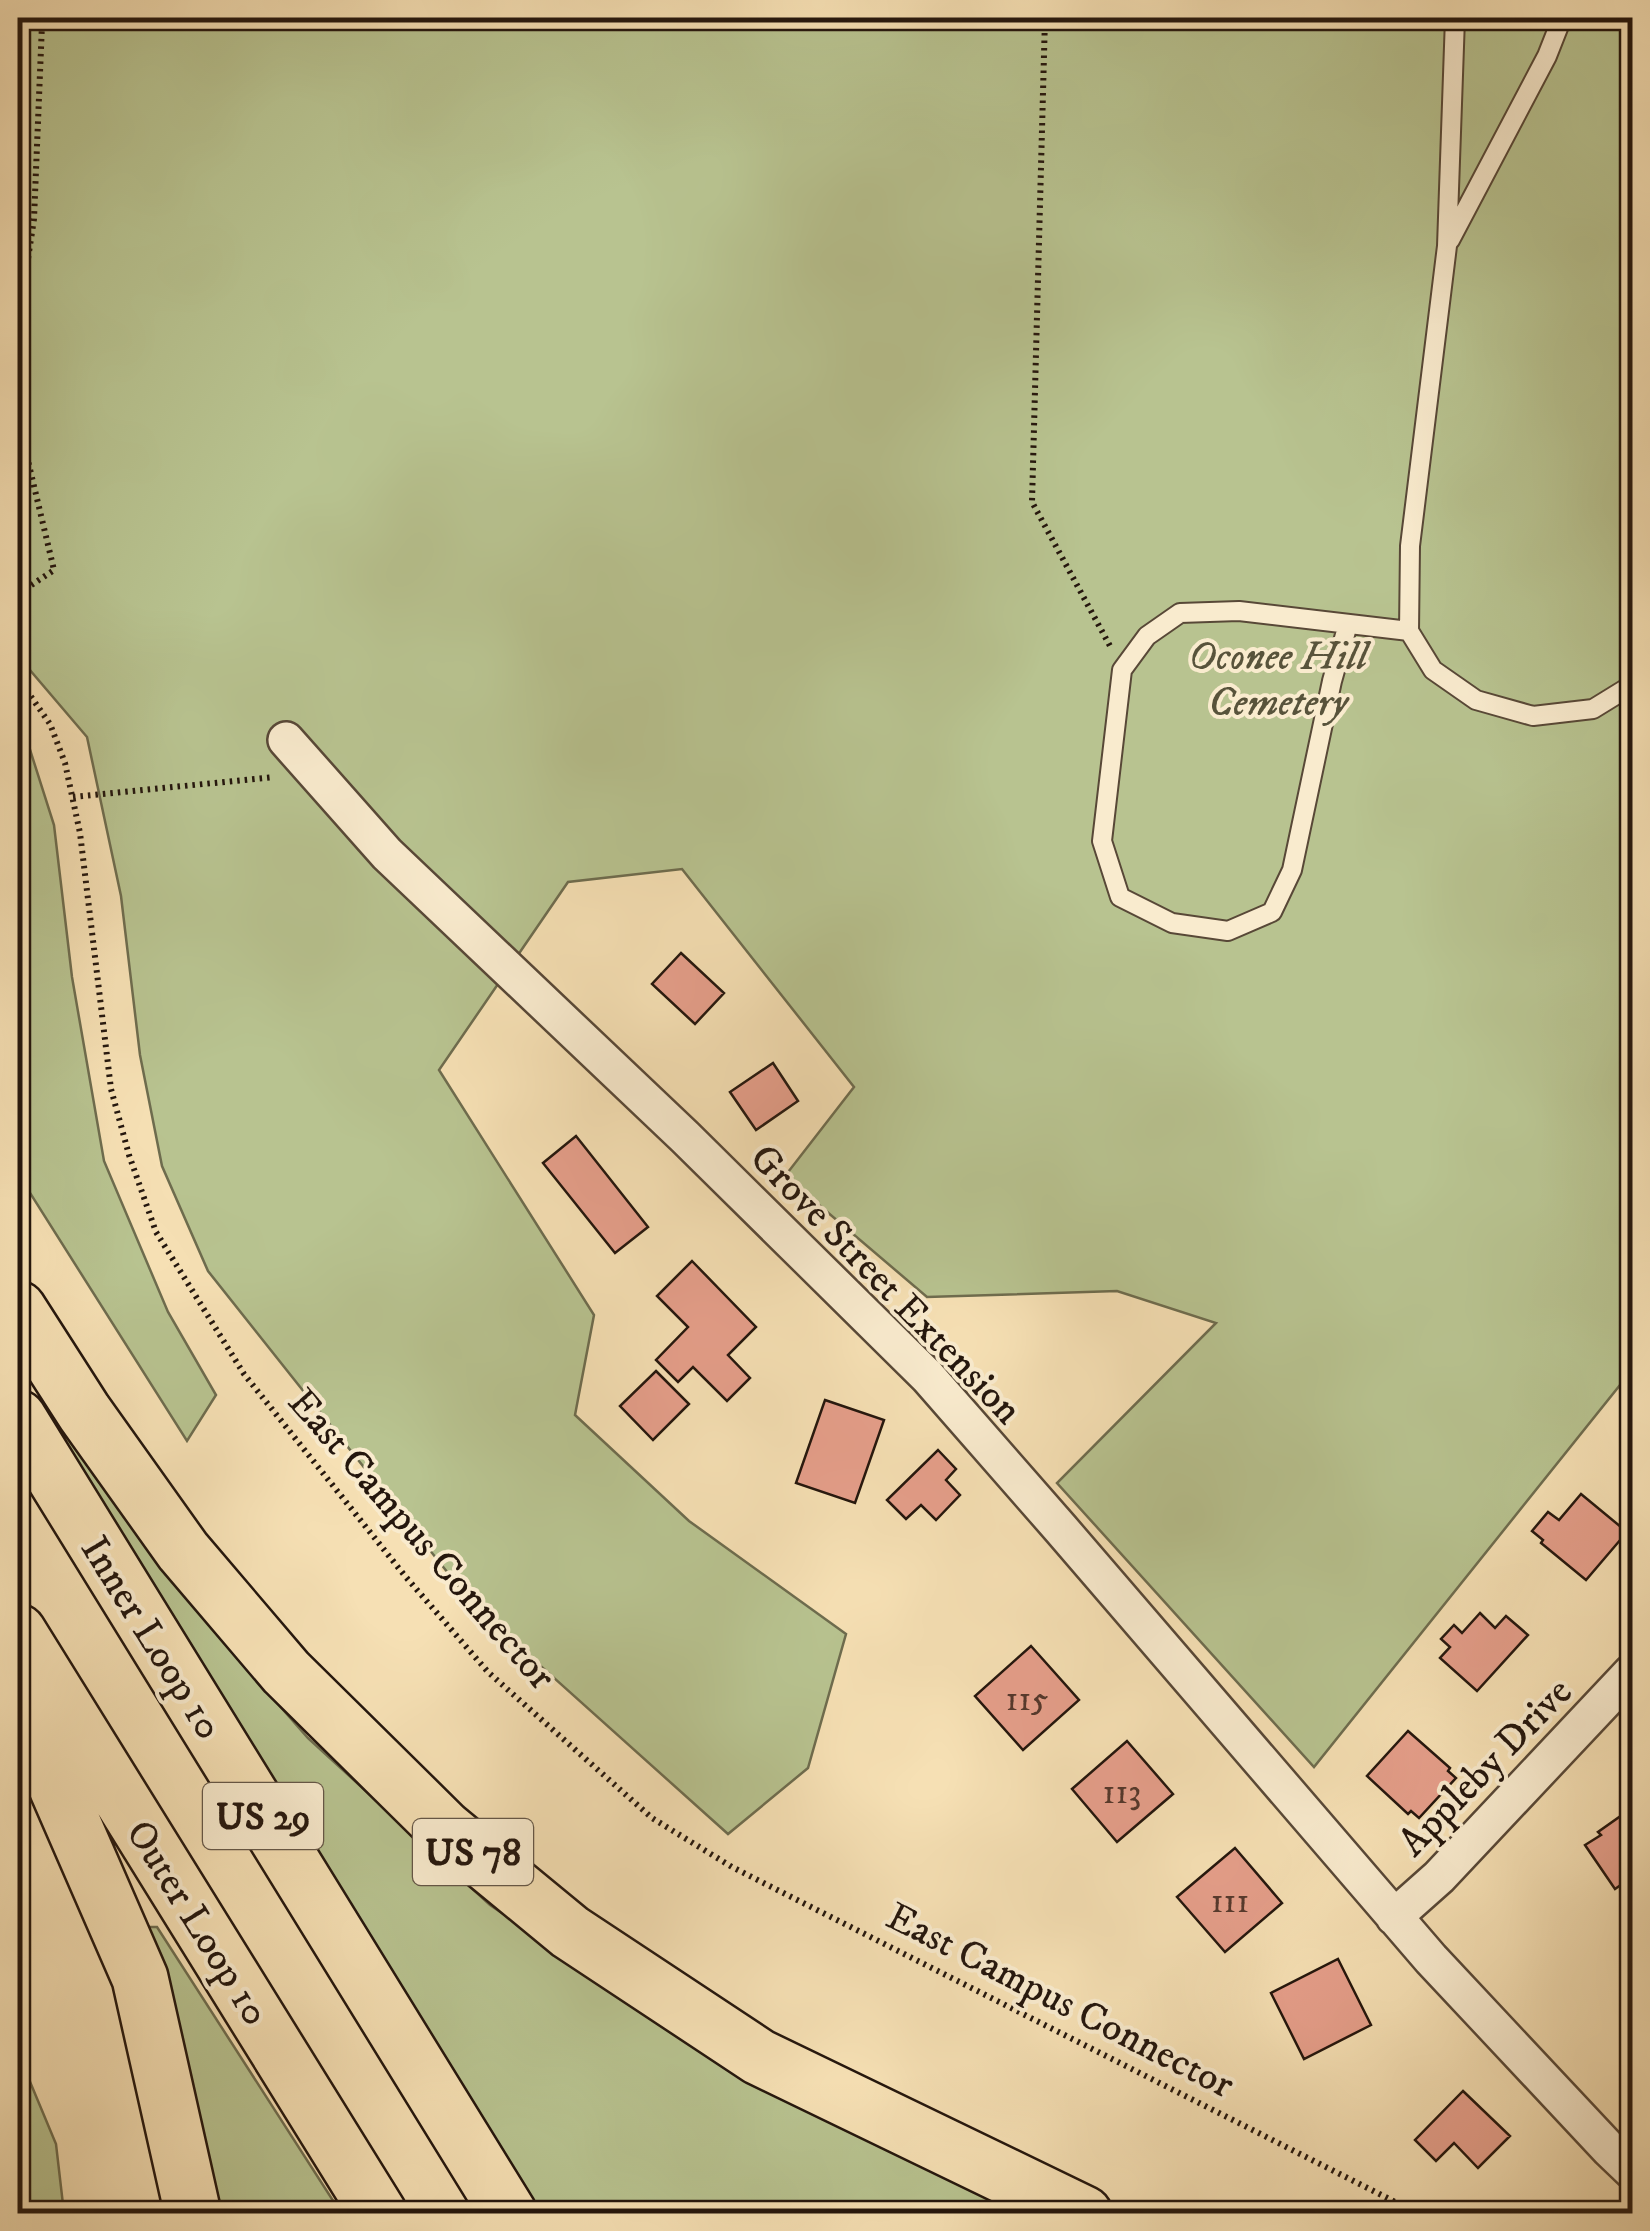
<svg xmlns="http://www.w3.org/2000/svg" width="1650" height="2231" font-family="'IM FELL DW Pica',serif">
  <rect width="100%" height="100%" fill="#f6e0b4"/>
  <filter id="stains"><feTurbulence type="fractalNoise" baseFrequency=".002" numOctaves="4"/><feColorMatrix values="0 0 0 0 .2 0 0 0 0 .09 0 0 0 0 .02 0 0 0 .5 -.17"/></filter>
  <radialGradient id="worn" r=".72"><stop offset=".6" stop-color="#630" stop-opacity="0"/><stop offset="1" stop-color="#630" stop-opacity=".3"/></radialGradient>
  <path fill="#b8c390" stroke="#6e6c4e" stroke-width="2.5" d="M18,18H1004L1005,23L1006,18H1632V1370L1314,1767L1057,1483L1216,1323L1117,1291L927,1297L785,1176L854,1087L682,869L568,882L439,1070L594,1315L575,1415L689,1521L846,1634L808,1768L728,1834L475,1607L208,1271L162,1166L140,1055L121,896L87,737L18,656Z
    M18,727L25,734L54,825L72,977L104,1161L168,1312L216,1395L187,1441L18,1174Z
    M71,1431L148,1544L227,1646L308,1738L490,1905L741,2075L1037,2213H539L485,2131L55,1437Z
    M146,1927H157L341,2213H215Z
    M18,2053L56,2144L64,2213H18Z"/>
  <path fill="#e69f8b" stroke="#24160d" stroke-width="2.5" d="M681,953L724,993L695,1024L652,984Z
    M773,1063L798,1101L756,1130L730,1092Z
    M576,1136L648,1227L615,1253L543,1163Z
    M692,1261L756,1327L728,1355L750,1378L727,1401L693,1367L678,1382L656,1360L688,1327L657,1296Z
    M656,1371L689,1404L653,1440L620,1406Z
    M825,1400L884,1420L855,1503L796,1483Z
    M938,1450L956,1469L946,1480L960,1495L936,1520L921,1505L906,1519L887,1500Z
    M1581,1494L1627,1532L1586,1580L1541,1543L1543,1540L1532,1531L1548,1512L1559,1520Z
    M1480,1613L1495,1628L1506,1616L1528,1635L1477,1691L1440,1658L1450,1647L1441,1639L1454,1625L1462,1633Z
    M1031,1646L1079,1700L1023,1750L975,1696Z
    M1408,1731L1450,1768L1448,1771L1456,1778L1419,1818L1411,1811L1408,1814L1367,1776Z
    M1127,1741L1173,1794L1117,1842L1072,1789Z
    M1632,1808V1877L1615,1889L1585,1845L1601,1835L1598,1832Z
    M1235,1848L1282,1903L1225,1952L1177,1897Z
    M1338,1959L1371,2025L1304,2059L1271,1993Z
    M1463,2091L1510,2136L1478,2168L1454,2143L1436,2161L1415,2140Z"/>
  <g fill="none" stroke-linecap="round" stroke-linejoin="round">
    <g stroke="#584837" stroke-width="22">
      <path id="service" d="M1455,18L1447,246L1410,546L1409,631L1433,670L1476,700L1533,716L1593,709L1632,685
        M1450,240L1547,56L1562,18
        M1348,624L1332,681L1292,870L1272,912L1228,931L1172,923L1120,897L1102,841L1122,670L1147,636L1180,613L1239,611L1409,631"/>
    </g>
    <g stroke="#584837" stroke-width="40">
      <path id="minor" d="M286,740L387,854L685,1137L928,1377L1061,1529L1431,1959L1609,2149L1632,2171
        M1394,1917L1439,1877L1632,1672"/>
    </g>
    <g stroke="#24160d" stroke-width="60">
      <path id="motorway" d="M18,1309L84,1412L183,1551L286,1672L445,1829L570,1932L759,2057L1084,2214
        M18,1418L509,2214
        M18,1632L379,2214
        M18,1706L52,1776L140,1978L193,2214"/>
    </g>
    <path stroke="#24160d" stroke-width="6" stroke-dasharray="2.5 5" stroke-linecap="butt" d="M1045,18L1032,502L1110,646
      M18,325L34,219L42,24L49,18
      M18,419L54,570L18,594
      M18,678L50,724L65,763L80,833L111,1089L129,1155L156,1232L244,1374L405,1576L488,1672L652,1818L732,1867L1419,2214
      M73,797L274,777"/>
    <use href="#service" stroke="#f9ebce" stroke-width="18"/>
    <use href="#minor" stroke="#f9ebce" stroke-width="35"/>
    <use href="#motorway" stroke="#f6e0b4" stroke-width="55"/>
  </g>
  <g text-anchor="middle" stroke-width="8" stroke-linejoin="round" paint-order="stroke">
    <g font-size="35" fill="#54382c">
      <text x="1027" y="1710">115</text>
      <text x="1122" y="1803">113</text>
      <text x="1230" y="1912">111</text>
    </g>
    <g fill="#f9ebce" stroke="#645647" stroke-width="2.5">
      <rect x="203" y="1783" width="120" height="66" rx="8"/>
      <rect x="413" y="1819" width="120" height="66" rx="8"/>
    </g>
    <g font-size="38" font-weight="bold" fill="#24160d">
      <text x="263" y="1829">US 29</text>
      <text x="473" y="1865">US 78</text>
    </g>
    <g font-size="40" font-style="italic" fill="#58533b" stroke="#f9ebce">
      <text x="1278" y="669">Oconee Hill<tspan x="1278" dy="46">Cemetery</tspan></text>
    </g>
    <g font-size="40" fill="#24160d" stroke="#f9ebce">
      <text transform="translate(887 1283) rotate(46)" y="14">Grove Street Extension</text>
      <text transform="translate(423 1538) rotate(49)" y="14">East Campus Connector</text>
      <text transform="translate(153 1637) rotate(58)" y="14">Inner Loop 10</text>
      <text transform="translate(1484 1766) rotate(-46)" y="14">Appleby Drive</text>
      <text transform="translate(199 1922) rotate(58)" y="14">Outer Loop 10</text>
      <text transform="translate(1061 1999) rotate(27)" y="14">East Campus Connector</text>
    </g>
  </g>
  <rect width="1650" height="2231" fill="none" stroke="#f6e0b4" stroke-width="60"/>
  <rect x="20" y="20" width="1610" height="2191" fill="none" stroke="#24160d" stroke-width="5"/>
  <rect x="30" y="30" width="1590" height="2171" fill="none" stroke="#24160d" stroke-width="2.5"/>
  <rect width="100%" height="100%" filter="url(#stains)"/>
  <rect width="100%" height="100%" fill="url(#worn)"/>
</svg>
